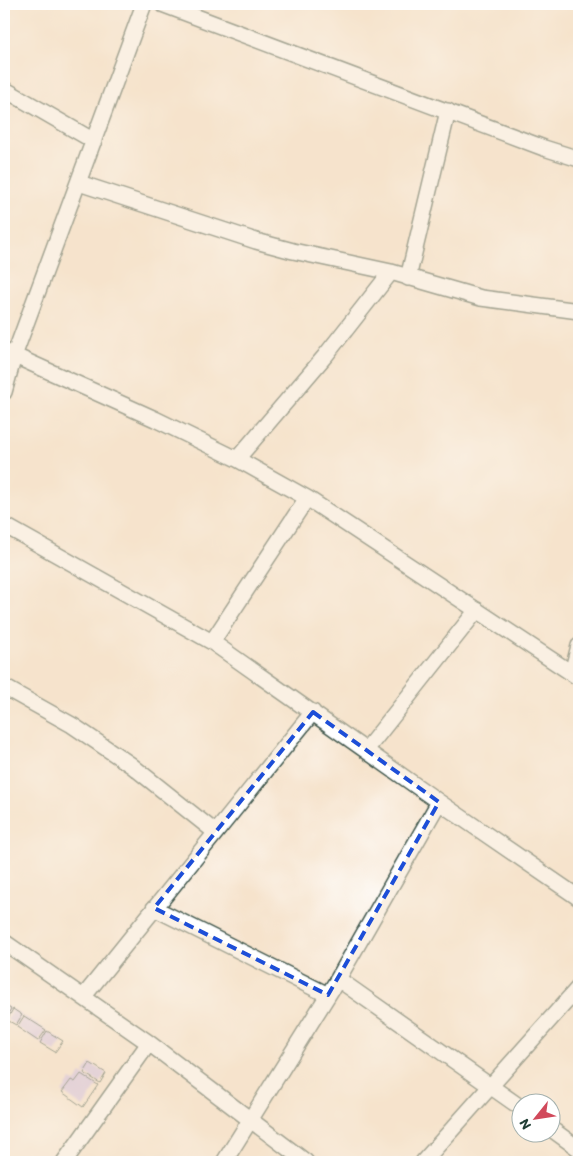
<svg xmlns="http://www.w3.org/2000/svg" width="583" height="1166" font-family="Itim,sans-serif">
  <rect width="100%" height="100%" fill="#fff"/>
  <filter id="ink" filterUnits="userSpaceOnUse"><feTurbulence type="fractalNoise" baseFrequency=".02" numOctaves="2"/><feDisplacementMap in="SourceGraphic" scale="10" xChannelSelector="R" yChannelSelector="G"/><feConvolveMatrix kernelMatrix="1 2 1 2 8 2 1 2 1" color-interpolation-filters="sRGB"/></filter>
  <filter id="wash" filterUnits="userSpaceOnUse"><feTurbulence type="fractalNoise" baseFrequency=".0096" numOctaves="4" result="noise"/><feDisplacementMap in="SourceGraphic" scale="20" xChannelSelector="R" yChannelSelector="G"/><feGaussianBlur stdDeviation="1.12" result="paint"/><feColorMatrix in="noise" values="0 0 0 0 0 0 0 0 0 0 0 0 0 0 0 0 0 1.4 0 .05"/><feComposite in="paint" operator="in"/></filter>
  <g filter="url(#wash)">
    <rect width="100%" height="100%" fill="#f6e3cc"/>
    <g id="blocks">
      <path fill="#ccbae3" d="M4,1005L11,1009L7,1015L4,1013Z
        M13,1009L22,1015L16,1025L7,1020Z
        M24,1016L46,1030L38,1041L17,1027Z
        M47,1031L63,1041L55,1052L40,1043Z
        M90,1063L106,1073L100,1083L84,1073Z
        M81,1074L98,1085L83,1107L62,1092L71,1080L75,1082Z"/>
    </g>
  </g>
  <g filter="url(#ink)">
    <use href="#blocks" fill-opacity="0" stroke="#3f564b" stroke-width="1"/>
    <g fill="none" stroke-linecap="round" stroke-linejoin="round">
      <g stroke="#3f564b" stroke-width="18">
        <path id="street" d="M162,4L544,148L579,159
          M4,89L94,141
          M79,183L256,241L293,251L391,272L481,298L579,311
          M408,278L448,111
          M4,351L155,419L237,459L307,498L579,678
          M4,392L14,356L144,4
          M237,459L325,356L391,272
          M4,525L212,642L439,802L579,898
          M212,642L307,498
          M572,673L579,646
          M4,687L72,725L131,765L215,832
          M366,750L477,610
          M154,908L328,995
          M4,942L149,1043L306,1162
          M338,979L520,1107
          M84,996L313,712
          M550,1128L579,1149
          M64,1162L149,1043
          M224,1162L338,979L439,802
          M423,1162L579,987"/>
      </g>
      <use href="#street" stroke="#fff" stroke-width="15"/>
    </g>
  </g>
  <path d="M0 0H583V1166H0ZM313,712L439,802L328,995L154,908Z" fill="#f6e3cc" fill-opacity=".55" fill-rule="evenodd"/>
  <path fill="none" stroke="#1d4ed8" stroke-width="4" stroke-dasharray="10 6" stroke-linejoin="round" d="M313,712L439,802L328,995L154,908Z"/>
  <rect width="583" height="1166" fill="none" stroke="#fff" stroke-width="20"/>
  <g transform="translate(536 1118) rotate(240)"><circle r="24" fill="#ffffff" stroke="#a5b1ae"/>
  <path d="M0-4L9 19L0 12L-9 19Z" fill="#d1495b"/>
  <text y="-8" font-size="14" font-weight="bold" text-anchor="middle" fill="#1f3d34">N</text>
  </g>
</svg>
